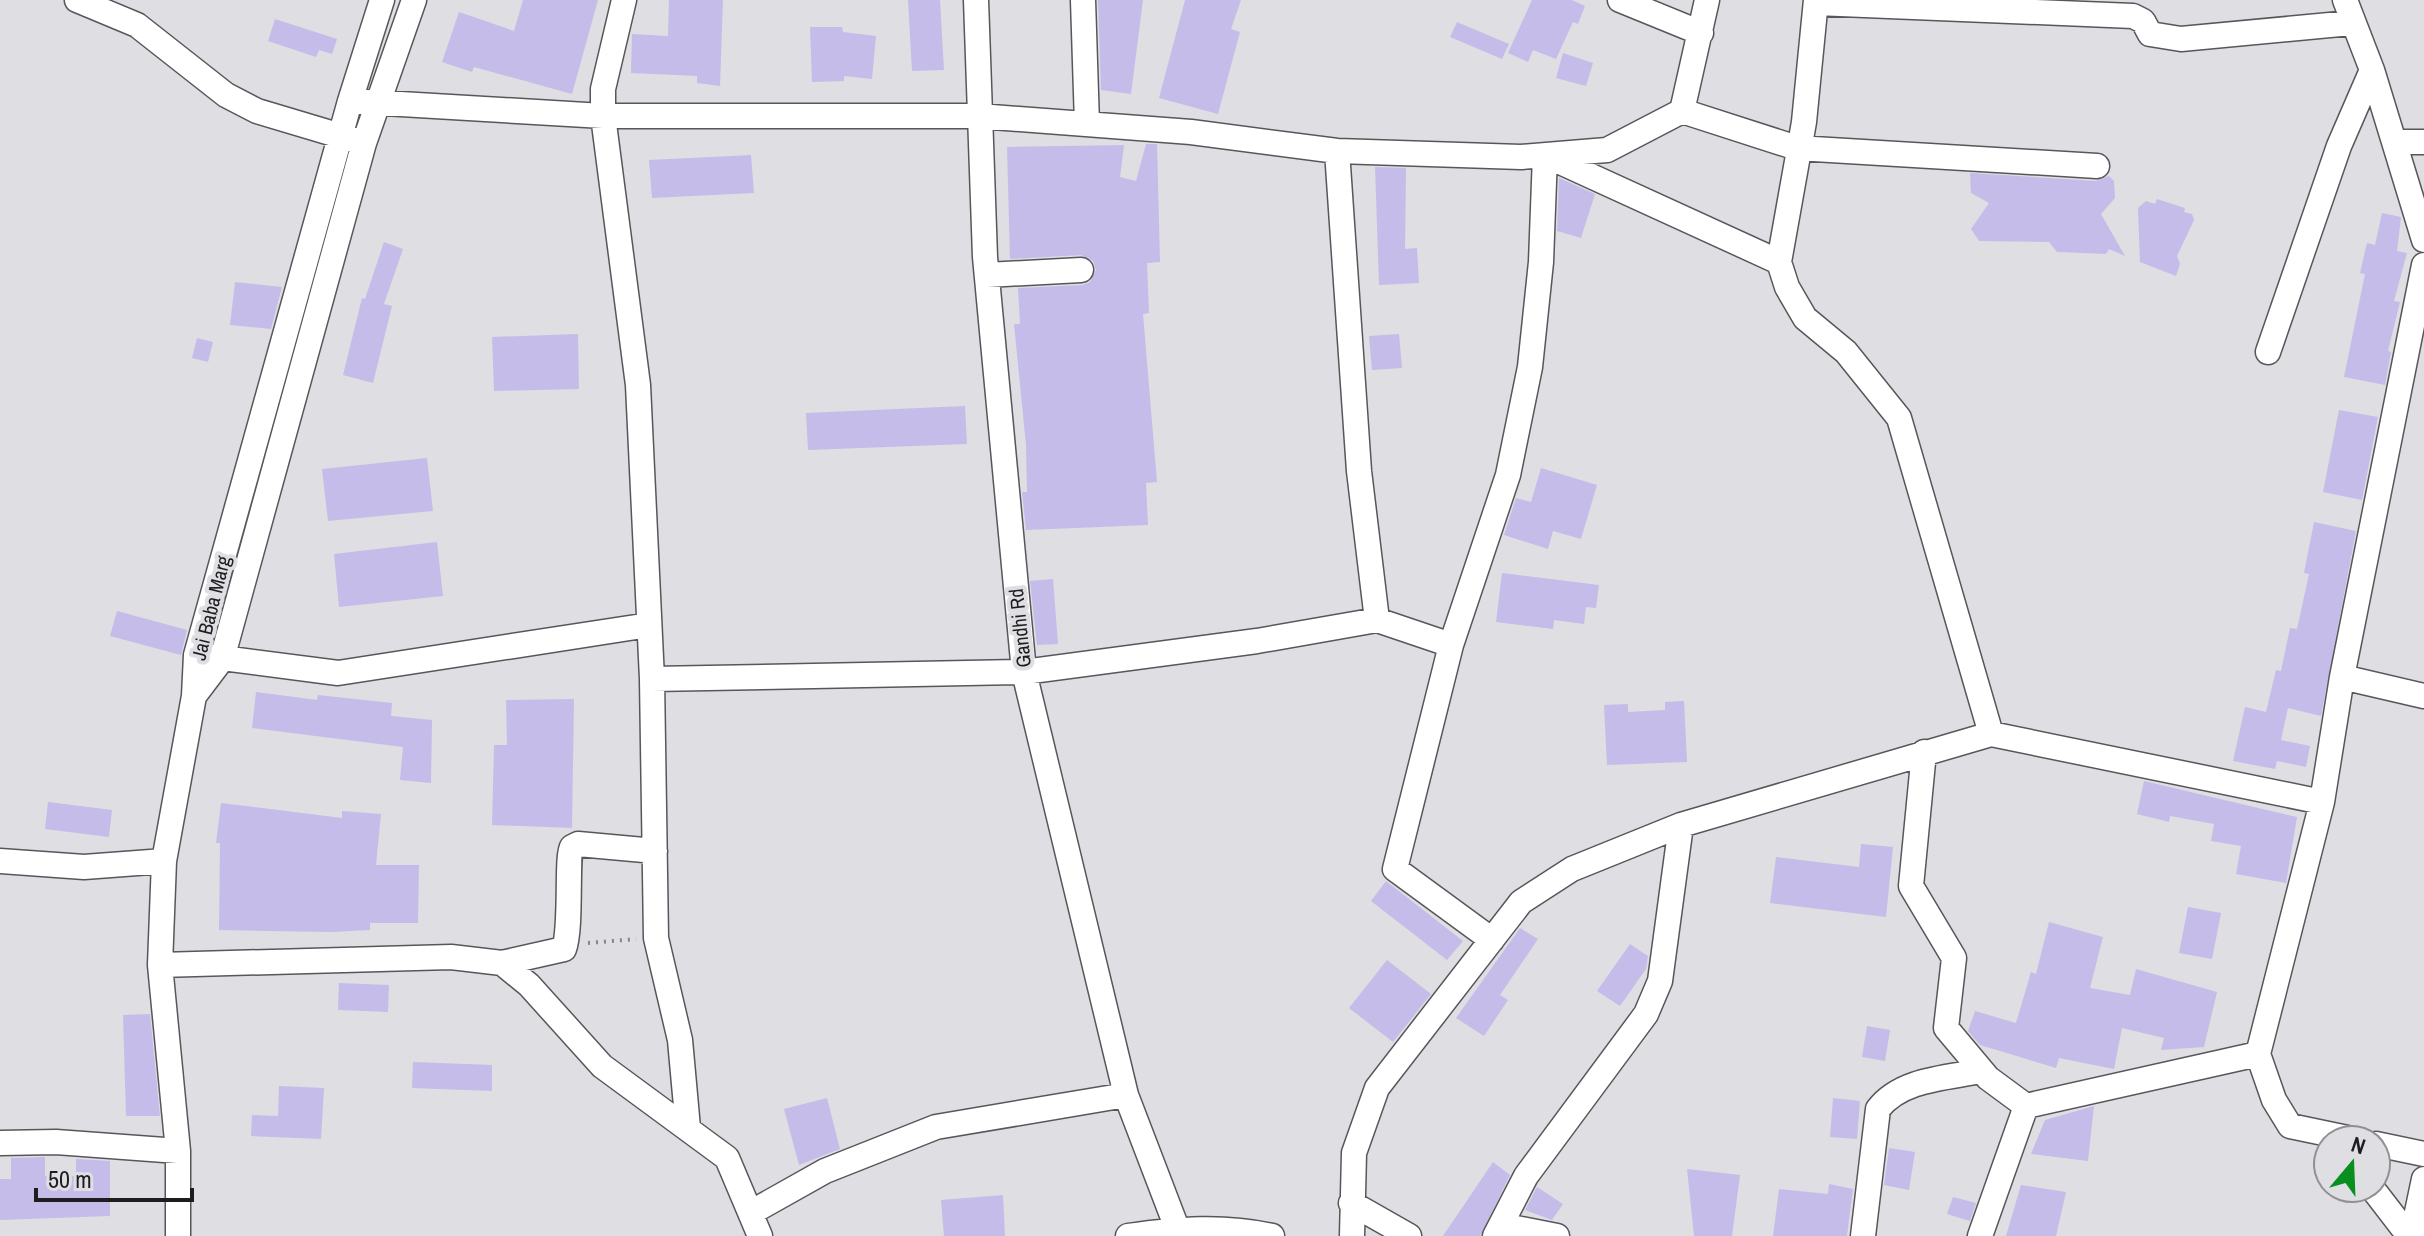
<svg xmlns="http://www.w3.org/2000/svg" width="2424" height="1236" font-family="'Archivo Narrow',sans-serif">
  <rect width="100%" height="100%" fill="#dfdee2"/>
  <path fill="#c5bce9" d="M523,0H598L572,94L474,67L472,72L442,62L459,12L514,31Z
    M669,0H723L720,86L697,83V76L631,73L632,34L668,36Z
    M908,0H940L944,70L912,71Z
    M1098,0H1143L1131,94L1101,90Z
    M1185,0H1241L1231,29L1240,32L1218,114L1159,98Z
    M1532,0H1572L1585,6L1578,24L1573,22L1556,59L1533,50L1528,62L1508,53Z
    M275,19L337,39L332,54L319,50L316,57L268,41Z
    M1457,22L1509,44L1502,59L1450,37Z
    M810,27H842L843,32L876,36L872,79L844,76V81L812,82Z
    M1563,53L1593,63L1586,86L1556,78Z
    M1146,144H1157L1160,262L1147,263L1149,313L1143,314L1157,482L1146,483L1148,525L1026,530L1022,492H1027L1026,445L1014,324H1020L1018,288L1083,285L1090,282L1096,270L1093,261L1081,255L1010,259L1007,147L1124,145L1120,177L1136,181Z
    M751,155L754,193L652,198L649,160Z
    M1375,167L1406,168L1405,249L1417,248L1419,283L1379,285Z
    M1970,173L2096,181L2109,176L2114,181L2115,198L2101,214L2125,256L2109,249L2106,254L2057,252L2049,242L1979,241L1971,229L1989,203L1971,193Z
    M1559,178L1595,194L1581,238L1557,231Z
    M2157,199L2185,208L2184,212L2192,214L2194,220L2177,256L2180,264L2176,276L2140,262L2138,208L2146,201L2155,204Z
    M2382,213L2401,217L2397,251L2407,253L2394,301L2400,302L2388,351L2391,352L2385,385L2344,377L2365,274L2360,273L2367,243L2375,245Z
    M384,242L403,249L384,304L392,306L373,383L343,375L362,298L365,299Z
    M235,282L282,287L271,329L230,325Z
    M578,334L579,389L494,391L492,337Z
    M1399,334L1402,368L1372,370L1369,336Z
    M197,338L213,342L208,362L192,358Z
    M965,406L967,444L808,450L806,413Z
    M2339,410L2378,417L2362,500L2323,492Z
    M427,458L433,511L328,521L322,469Z
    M1541,468L1597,485L1581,539L1553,531L1548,549L1504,535L1516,498L1531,502Z
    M2314,522L2356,531L2321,716L2288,708L2281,740L2310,746L2306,767L2277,761L2275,769L2233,761L2245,707L2266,712L2276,670L2281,671L2290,628L2297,629L2309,574L2304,573Z
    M437,542L443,596L339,607L334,554Z
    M1502,573L1599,585L1596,608L1586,607L1584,624L1554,620L1553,629L1496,622Z
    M1053,579L1058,644L1037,645L1030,581Z
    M117,611L187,630L181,655L110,636Z
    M256,692L317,700L318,695L392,703L391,716L432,720L431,783L400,780L403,747L252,728Z
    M574,699L572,828L492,825L494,745H507L506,700Z
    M1684,701L1687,762L1607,765L1604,705L1628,704V712L1665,710V702Z
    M2144,781L2297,817L2286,883L2236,874L2241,846L2211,841L2214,824L2170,816L2169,822L2137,814Z
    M48,802L112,810L109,837L45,829Z
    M221,803L342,818V811L381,814L376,865H419L418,923H370V930L331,932L219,930L220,843H216Z
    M1861,844L1893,847L1886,917L1770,903L1776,857L1859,867Z
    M1386,881L1463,941L1447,960L1371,901Z
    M2188,907L2221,913L2212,959L2179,953Z
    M2049,922L2103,937L2090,988L2130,995L2136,969L2217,992L2204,1047L2161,1050L2164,1038L2122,1028L2114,1069L2059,1058L2056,1068L1980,1045L1968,1031L1975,1011L2016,1023L2031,972L2036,974Z
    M1520,928L1538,939L1500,995L1508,1000L1484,1036L1456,1018Z
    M1630,944L1648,956L1646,969L1620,1006L1597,991Z
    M1387,960L1431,994L1393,1042L1349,1008Z
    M339,983L389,985L388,1012L338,1010Z
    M150,1014L160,1116H126L123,1015Z
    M1867,1026L1890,1030L1885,1061L1862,1057Z
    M413,1062L492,1065V1091L412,1088Z
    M279,1086L324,1088L321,1139L251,1136L252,1115L278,1116Z
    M827,1098L840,1149L799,1165L784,1109Z
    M1833,1098L1860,1101L1857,1139L1830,1137Z
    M2094,1106L2088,1161L2031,1154L2045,1120Z
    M1889,1148L1915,1152L1909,1190L1884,1185Z
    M45,1157V1176H76V1159L110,1161V1216L0,1220V1179H11V1158Z
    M1493,1162L1510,1175L1480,1236H1443Z
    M1687,1169L1740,1175L1732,1236H1694Z
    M1829,1184L1853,1189L1847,1236H1773L1779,1189L1828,1194Z
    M2021,1185L2066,1192L2056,1236H2006Z
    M1537,1187L1563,1204L1552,1220L1525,1210Z
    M1003,1195L1005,1236H944L941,1200Z
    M1953,1197L1976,1203L1970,1221L1947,1214Z"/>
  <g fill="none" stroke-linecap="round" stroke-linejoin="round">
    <g stroke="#57565a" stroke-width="27">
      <path id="minor" d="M77,0L137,25L226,95L257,111L354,140
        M624,0L603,89V116L638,385L652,679L656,938L680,1040L688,1128
        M976,0L985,257L1024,672L1126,1095L1180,1236
        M1083,0L1087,124
        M1620,0L1701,33
        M1816,0L1804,122L1779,262L1787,287L1805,318L1846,352L1899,418L1991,734
        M2345,0L2372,70L2424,240
        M1816,3L2133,16L2143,21L2150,34L2181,39L2351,23
        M350,101L603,116H979L1191,132L1337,151L1521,157L1607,150L1682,111L1707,0
        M1682,111L1797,148L2097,166
        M2395,142H2424
        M1337,151L1359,471L1377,620
        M987,275L1081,270
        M2268,352L2339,146L2372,70
        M207,656L338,673L649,625
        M2342,677L2424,696
        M652,679L1024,672L1257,641L1377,620L1451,645
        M194,696L222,659L364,143L414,0
        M1924,752L1911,886L1954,958L1946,1028L1988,1078L2026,1106
        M0,861L84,867L164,861
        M1492,940L1395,869L1451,645L1508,475L1530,367L1541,262L1545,155L1779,262
        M502,963L564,949C572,928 566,855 572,847L578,844L655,851
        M160,965L451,957L502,963L529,985L602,1066L727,1158L760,1236
        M2258,1054L2274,1100L2290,1126L2357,1140
        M0,1143L56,1142L178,1151
        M2376,1144L2424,1154
        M2372,1188L2409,1236
        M1351,1203L1409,1236
        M752,1212L825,1171L936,1127L1126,1095
        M1501,1225L1557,1236
        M178,1236V1151L160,965L164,861L194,696L196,655L350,101L382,0
        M1128,1236C1177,1229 1224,1225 1272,1236
        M1352,1236L1354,1153L1377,1088L1521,902L1572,869L1681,825L1991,734L2322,802
        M1495,1236L1526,1176L1646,1014L1660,981L1681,825
        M1863,1236L1878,1109C1901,1079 1946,1078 1981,1071
        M1980,1236L2026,1106L2258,1054L2322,802L2342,677L2424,265
        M2412,1236L2424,1179"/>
    </g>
    <path stroke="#858588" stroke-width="4" stroke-dasharray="2 6" stroke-linecap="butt" d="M588,943L636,939"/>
    <use href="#minor" stroke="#fff" stroke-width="24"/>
  </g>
  <g text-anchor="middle" stroke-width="8" stroke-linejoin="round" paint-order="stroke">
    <g font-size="20" fill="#1d1d1f" stroke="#dfdee2">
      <text transform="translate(211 608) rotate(-76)" y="7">Jai Baba Marg</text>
      <text transform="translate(1020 628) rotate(-96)" y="7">Gandhi Rd</text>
    </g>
  </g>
  <g transform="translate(2352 1164) rotate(19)"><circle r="38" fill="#dfdee2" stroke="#919194" stroke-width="2"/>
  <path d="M0-6L14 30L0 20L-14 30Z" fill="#098f20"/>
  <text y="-12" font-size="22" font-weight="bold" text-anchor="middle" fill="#1d1d1f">N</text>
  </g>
  <path d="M36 1188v12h156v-12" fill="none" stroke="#1d1d1f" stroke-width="4"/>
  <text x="48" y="1188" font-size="24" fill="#1d1d1f" stroke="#dfdee2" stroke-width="6" paint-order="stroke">50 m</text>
</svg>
